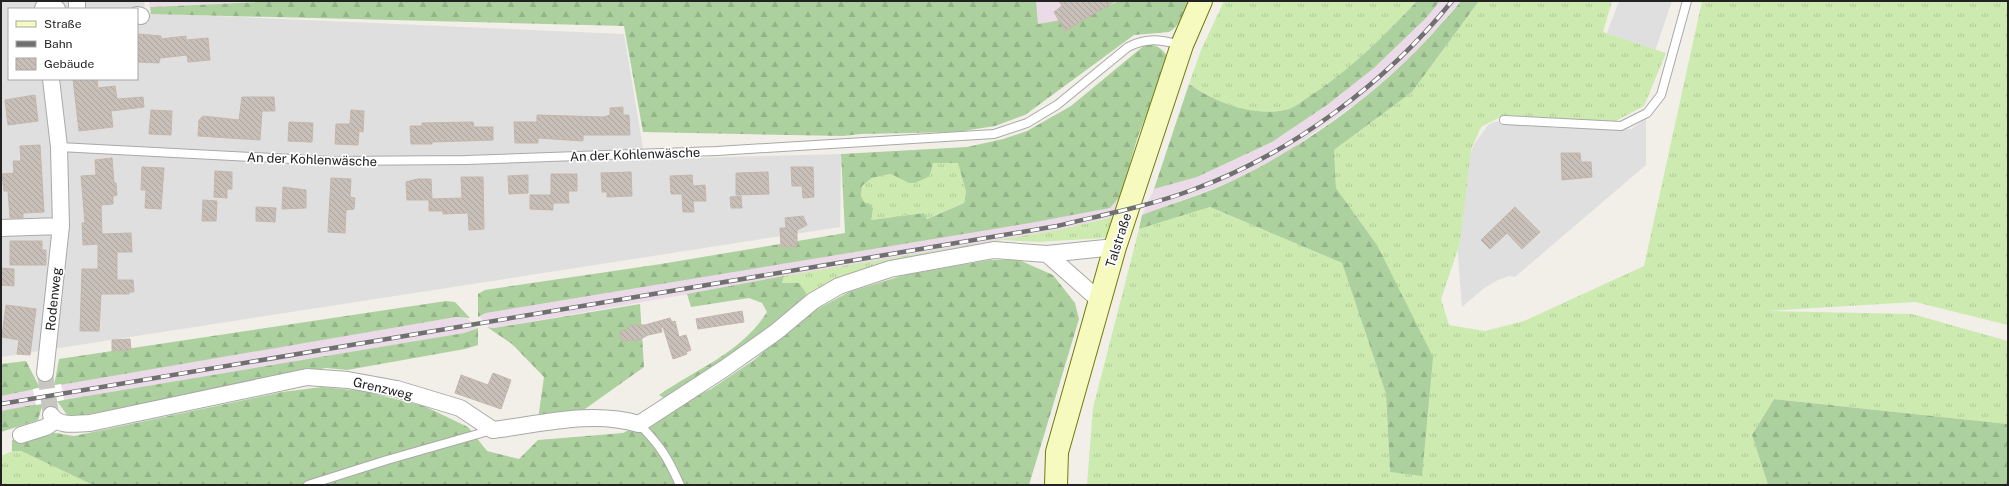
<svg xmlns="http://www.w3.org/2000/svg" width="2009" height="486" font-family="'Public Sans',sans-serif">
  <defs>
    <pattern id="grass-tufts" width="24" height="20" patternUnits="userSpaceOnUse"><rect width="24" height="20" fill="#cdebb0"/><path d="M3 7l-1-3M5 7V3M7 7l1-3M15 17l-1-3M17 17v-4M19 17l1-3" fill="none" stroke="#b0c997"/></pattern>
    <pattern id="forest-firs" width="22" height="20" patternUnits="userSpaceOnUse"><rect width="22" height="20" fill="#add19e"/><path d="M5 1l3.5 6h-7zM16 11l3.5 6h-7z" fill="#95b388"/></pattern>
    <pattern id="building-back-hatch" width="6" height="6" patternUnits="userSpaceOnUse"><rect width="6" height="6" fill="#c7bfb8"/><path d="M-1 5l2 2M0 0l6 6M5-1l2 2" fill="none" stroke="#aba49e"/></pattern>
  </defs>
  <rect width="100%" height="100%" fill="#f2efe9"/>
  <path fill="#e0dfdf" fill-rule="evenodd" d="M1,1H144L146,13L624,34L643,148L650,159L841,154L840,227L1,357ZM9,9H137V79H9Z
    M1619,1H1672L1655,51L1607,33Z
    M1646,119V165L1515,277L1509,276L1498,280L1483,289L1462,307L1454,204L1455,187L1475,143L1488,125L1494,122L1511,120L1556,123L1552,128L1631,129Z"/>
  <path fill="#ebdbe8" d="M149,1H287L149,7Z
    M1036,1H1119L1083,16L1038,24Z
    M1440,1H1461L1410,58L1361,100L1284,154L1248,173L1220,186L1142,215L1154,189L1197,177L1272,142L1327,105L1374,68L1426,18Z
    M1121,195L1113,217L1058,230L494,328L488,326L480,317L486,313Z
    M456,317L468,319L476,328L464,333L64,400L61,384Z
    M33,389L36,405L1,411V396Z"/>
  <path fill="url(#grass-tufts)" d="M1224,1H1417C1384,36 1348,72 1307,98C1302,101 1295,107 1289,109C1256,118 1216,103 1189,84L1201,50Z
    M1479,1H1612L1603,32L1666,53L1644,106L1614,122L1504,115L1481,127L1471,150L1460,243L1441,299L1449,325L1485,331L1524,321L1644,266L1702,1H2008V325L1915,302L1767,311L1912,314L2008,341V424L1774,399L1752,435L1768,485H1087L1093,408L1139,229L1210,207L1342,263L1386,394L1390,472L1422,475L1377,245L1336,188L1334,150L1412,92Z
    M958,162L966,192L964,203L926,219L924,213L871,220L861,196L862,186L872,178L892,174L909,182L931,172L933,163Z
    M1113,217L1111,231L1104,238L1037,242L1003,240L930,254L845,275L826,285L803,304L782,283L784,276L1058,230Z
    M12,451H21L93,485H1V456Z"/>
  <path fill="url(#forest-firs)" fill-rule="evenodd" d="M282,1H1036L1038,24L1083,16L1119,1H1190C1184,13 1181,25 1169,32L1134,35L1025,115L995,126L957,132L861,134L843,136L643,132L624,26L151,14L150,7Z
    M1417,1H1440L1426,18L1374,68L1327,105L1272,142L1197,177L1154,189L1189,84C1216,103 1256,118 1289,109C1295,107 1302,101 1307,98C1348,72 1384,36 1417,1Z
    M1461,1H1479L1412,92L1334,150L1336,188L1377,245L1433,357L1422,476L1390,472L1386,394L1342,263L1210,207L1139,229L1142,215C1168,205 1195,197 1221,186C1299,151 1376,96 1433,33C1442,22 1453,12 1461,1Z
    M1146,44C1156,45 1161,47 1167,56L1160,80L1137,139L1121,195L1110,208L1030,223L486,313L478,317V294L485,290L661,264L845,233L841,154L967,147L1003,139L1027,131L1071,106ZM933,163H958L966,192L964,203L927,219L924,213L871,220L873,208L869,204L864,202L861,196L862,186L872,178L891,174L909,183H915L928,177L931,172Z
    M990,260H1019L1053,275L1075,303L1079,319L1029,485H93L21,451H12V440L43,431L74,436L282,392L322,387L363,391L424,406L468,427L487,451L519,459L538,440L623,433L711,389L754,360L808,314L849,292L904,275Z
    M784,276L782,283H799L806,293L803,304L722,366L664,398L659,395C697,369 742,352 767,312L762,303L749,298L691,307L687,294Z
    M446,301L455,302L470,318L456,317L54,386L59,359Z
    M640,304L644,367L578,414L538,419L544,377L512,344L487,327L494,328Z
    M478,328V345L465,349L347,370L326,368L79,416L67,415L57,401L464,333Z
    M26,361L40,388L1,396V364Z
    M1774,399L2008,424V485H1768L1752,435Z
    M43,403L38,420L1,432V411Z"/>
  <path fill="#fff" d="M61,384L64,400L36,405L33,389Z"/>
  <path fill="url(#building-back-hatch)" stroke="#c4b6ab" d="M1059,1H1115L1065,31L1054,12L1062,6Z
    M137,34L161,36V39L186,36V40L208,38L210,60L188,62L187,55L160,58L159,63L137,62Z
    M73,79H97L98,88L115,86L117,99L143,97L144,107L111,111L113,127L79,131Z
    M35,95L38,121L8,125L5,100Z
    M242,97H274L275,111H262L260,140L198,136L199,120L203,116L239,120Z
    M623,107V115H629L630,135H583V141L538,138V143H515L514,122H537V115L604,117L610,115V108Z
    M151,110L172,111L171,135L149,134Z
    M351,110L364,111L363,132L359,131L358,145L335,144L336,124H350Z
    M289,122L313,123L312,142L288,141Z
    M473,122L474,127H493V140L432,142V144H411L410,126H422V123Z
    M40,145L44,212L23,213V218H10L8,191H4L2,174L14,173L13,161H21L20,146Z
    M1561,153H1580L1581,162H1591L1592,177L1562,180Z
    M112,158L114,183H116L117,195L113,196V204L101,205L102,234L131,233L132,252H117V280H133L134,292H129V294H101L99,331H80L82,269H98V244L83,245L82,223H85L81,176L96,175L95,160Z
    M142,167L164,168L161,209L145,208L146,190H141Z
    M791,167H813L814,197L803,198L802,186H792Z
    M215,171L232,172V189H227V198L214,197Z
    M631,172L632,196L607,197V192H602L601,173Z
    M768,172L769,194L736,195V173Z
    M551,174H577V191H568L569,203H553V210L530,209V195H551Z
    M528,175V193L509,194L508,176Z
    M692,175L693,186L705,185L706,201H693L694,212H683L682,194H671L670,176Z
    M461,177H483L484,229L469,230L468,213L443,214V211H429V200H407L406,182L417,179H431L432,199L462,198Z
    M331,178L351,179L350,197L355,198L354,209L346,210L345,233L328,232Z
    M283,187L306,190V208L282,209Z
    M741,196L742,208H731L730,197Z
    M203,200L217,201L216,221H202Z
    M256,207L276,208L275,222L256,221Z
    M1515,207L1540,232L1522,249L1507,233L1490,249L1481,240Z
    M803,216L807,225L797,230V246L781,247L780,228H786L785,218Z
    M10,241H42V250H46V265H10Z
    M1,268L14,269V286L1,285Z
    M6,305L36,309L30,355L17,354L19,340L2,337Z
    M742,311L744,322L698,329L696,319Z
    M670,318L672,322L675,321L679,337L686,335L691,350L686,352L687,354L673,359L663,327L661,328L662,332L648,335L639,340L622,341L620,331L628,329L629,325H645Z
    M130,339L131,350L112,351V340Z
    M493,373L511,380L501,409L455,393L461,375L488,385Z"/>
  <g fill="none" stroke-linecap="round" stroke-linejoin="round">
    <path stroke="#c8c6c1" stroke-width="16" stroke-dasharray="16 8" stroke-linecap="butt" d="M45,373L51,415"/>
    <g stroke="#a9a9a9" stroke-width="10">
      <path id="lane" d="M1504,120L1621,126L1647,113L1661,95L1687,1
        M59,147L331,161L466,160L717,151L994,134L1027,123L1057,105L1128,47C1149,37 1160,40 1182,45
        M639,424C660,445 668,458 680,485
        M308,485L387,460L492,430"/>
    </g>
    <g stroke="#a9a9a9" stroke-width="18">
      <path id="street" d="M77,1V9
        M43,8L57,9
        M137,15L141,16
        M1,228L61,226
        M1047,254L1099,300
        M45,373L61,226L59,147L51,79
        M51,415C60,428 76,423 90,423L307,377L348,380L397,389L460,408L493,430C541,424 592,410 639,424L725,368L776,332L813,301L839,286L890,269L994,250L1047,254L1115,247
        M21,435L46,427L55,421"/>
    </g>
    <g stroke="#707d05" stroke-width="24">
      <path id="secondary" d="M1056,485L1057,452L1115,247L1182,45L1201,1"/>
    </g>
    <use href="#lane" stroke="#fff" stroke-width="8"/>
    <use href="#street" stroke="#fff" stroke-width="16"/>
    <use href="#secondary" stroke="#f7fabf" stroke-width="22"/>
    <g stroke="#707070" stroke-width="4.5">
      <path id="rail" d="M1,404L1057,226C1102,215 1149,206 1192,190C1290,155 1387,82 1452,1"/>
    </g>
    <use href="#rail" stroke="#fff" stroke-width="3" stroke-dasharray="9" stroke-linecap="butt"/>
  </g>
  <g text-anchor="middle" stroke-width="3.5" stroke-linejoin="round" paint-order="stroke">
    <g font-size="13" fill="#222" stroke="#fff">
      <text transform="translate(635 154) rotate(-2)" y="5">An der Kohlenwäsche</text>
      <text transform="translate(312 159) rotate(2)" y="5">An der Kohlenwäsche</text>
      <text transform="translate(1118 240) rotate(-72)" y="5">Talstraße</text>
      <text transform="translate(53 299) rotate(-84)" y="5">Rodenweg</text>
      <text transform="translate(383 388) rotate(13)" y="5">Grenzweg</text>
    </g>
  </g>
  <rect width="2009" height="486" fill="none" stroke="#222222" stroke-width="4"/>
  <rect x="8" y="8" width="130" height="72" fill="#ffffff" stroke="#a7a7a7"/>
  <rect x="16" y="21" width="20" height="6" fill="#f7fabf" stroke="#a7a7a7"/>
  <text x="44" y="28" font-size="12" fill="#222222">Straße</text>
  <rect x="16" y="41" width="20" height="6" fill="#707070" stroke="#a7a7a7"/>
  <text x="44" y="48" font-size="12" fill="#222222">Bahn</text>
  <rect x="16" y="58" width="20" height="12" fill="url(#building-back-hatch)" stroke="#a7a7a7"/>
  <text x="44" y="68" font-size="12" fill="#222222">Gebäude</text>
</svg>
